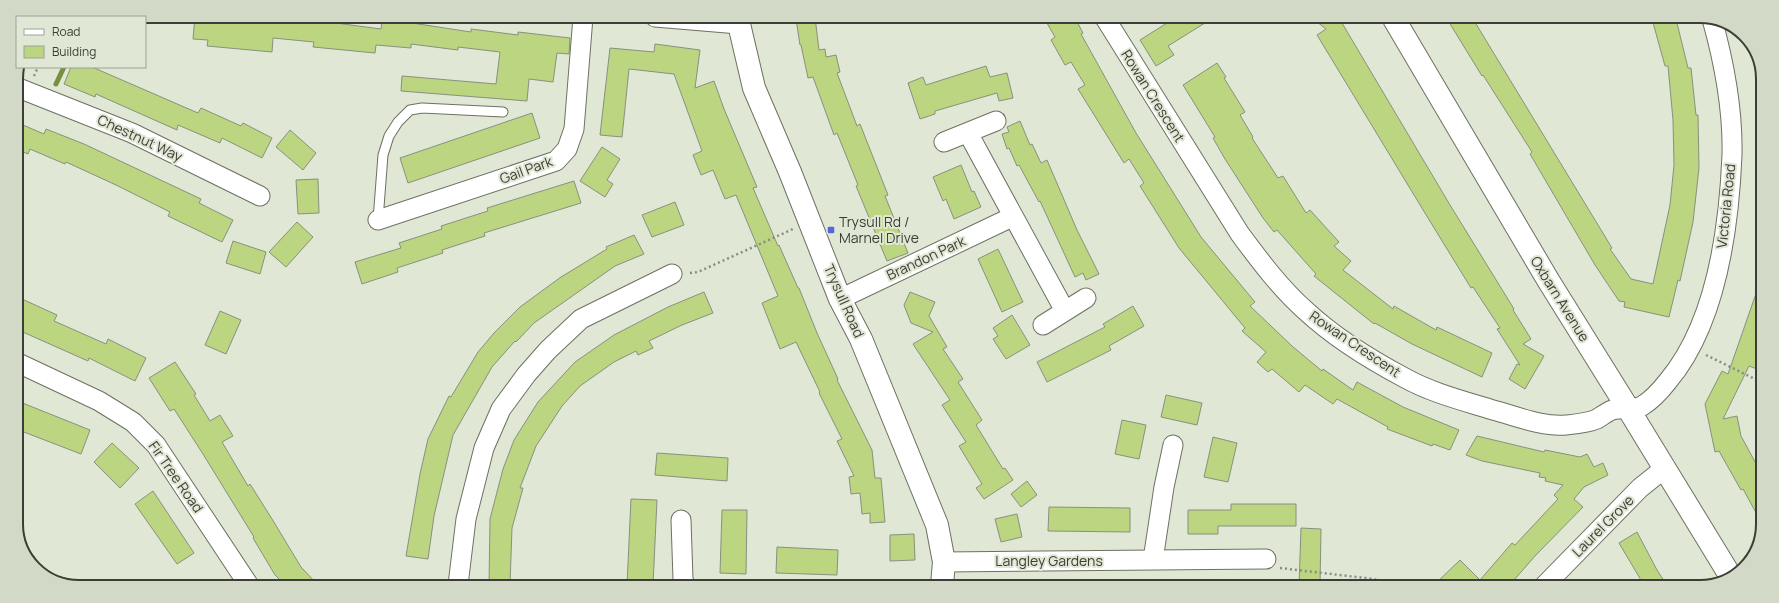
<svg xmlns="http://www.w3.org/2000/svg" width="1779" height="603" font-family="Manrope,sans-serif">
  <rect width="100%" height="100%" fill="#e0e7d4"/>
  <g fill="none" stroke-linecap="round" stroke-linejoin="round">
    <path stroke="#79913e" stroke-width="5" d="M86,17V16
      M56,84L64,67"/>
  </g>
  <path fill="#bbd581" stroke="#8a907f" d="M195,16L242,20V16L279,19L280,16H300L313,18V20L381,29L382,21H399L471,32V29L518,35V32L570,38L569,54L557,53L553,82L529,79L527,101L401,91L402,76L496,84L500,52L458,47V50L411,44V48L376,45L375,53L313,47L314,42L273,38L272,52L207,46L208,40L193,39Z
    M804,17H815L819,50L825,49L826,57L836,55L840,72L837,73L857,126L860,124L888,195L885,196L908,253L887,261L856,186L858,185L837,133L834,135L813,77L808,78L801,45H800L796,19Z
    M1044,18H1075L1083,33L1081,34L1136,133L1201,237L1255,302L1250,306L1292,346L1322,371L1323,369L1353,390L1357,382L1403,407L1459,430L1450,450L1433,444L1432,446L1387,429L1388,427L1337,399L1333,404L1305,385L1299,392L1272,369L1268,372L1257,362L1266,352L1242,331L1245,328L1179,248L1140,186L1144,183L1129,159L1124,163L1078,89L1085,85L1071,62L1065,65L1051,40L1055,37Z
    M1175,18H1213L1168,46L1174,55L1156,66L1140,40Z
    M1312,18H1339L1450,205L1514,309L1513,310L1531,339L1523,344L1544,356L1525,389L1509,379L1517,364L1520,365L1497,329L1500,328L1473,287L1471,288L1428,218L1317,35L1326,29Z
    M1447,19H1473L1612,248L1610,249L1631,279L1653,284L1670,205L1674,165L1673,120L1668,66H1665L1652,19H1676L1688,68H1691L1696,115H1698L1699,168L1693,222L1680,281L1678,280L1669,317L1624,307L1625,302L1619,301L1595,265L1530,154L1532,152L1483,75L1482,76Z
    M655,44L700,50L695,88L714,81L724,109L757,187L753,188L778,246L779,245L798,288H799L817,333L838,379L837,380L872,450L875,478H881L885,522L870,523V513L862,514L860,493L851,494L849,477L854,476L837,441L842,439L819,393L820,392L796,342L780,349L762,303L778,296L736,195L725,199L713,170L701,175L693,155L702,151L674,74L629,69L622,137L600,135L610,48L654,52Z
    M1217,63L1226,77L1224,78L1245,112L1240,115L1253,137L1252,138L1278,178L1283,176L1306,213L1310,210L1339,242L1334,246L1351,261L1343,270L1393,309L1394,306L1436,330L1437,327L1492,353L1482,377L1412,344L1375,323L1374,324L1314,276L1316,274L1277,230L1274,232L1263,218L1225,159L1213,138L1215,137L1183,85Z
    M986,66L990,77L1007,73L1013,98L999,101L997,93L935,111V114L920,119L908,83L923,77L926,85Z
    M71,67H92L198,113L201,108L241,126L243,123L272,138L262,158L222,138L220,143L178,125L177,130L96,94L95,97L64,84Z
    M532,113L540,138L408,183L400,158Z
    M1020,121L1030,145L1032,144L1041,163L1047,160L1077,230L1099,274L1086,280L1083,273L1075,277L1040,201L1039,202L1019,165L1017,166L1009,148L1007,149L1002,134L1009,132L1007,127Z
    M16,122L44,134L46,129L84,144L201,199L199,203L233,220L222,242L168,216L170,212L116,185L66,162L65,164L30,149L28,154L16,149Z
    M290,130L316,153L303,170L276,147Z
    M602,147L620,159L607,180L613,184L605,197L580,181Z
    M961,165L972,192L974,191L981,207L954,219L946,199L943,201L933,177Z
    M318,179L319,213L298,214L296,180Z
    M574,181L581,203L484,233L485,236L442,250L443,253L397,268L398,272L362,284L355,262L401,248L399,243L442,229L441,226L488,211L487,208Z
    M675,202L684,225L652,237L642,215Z
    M297,222L313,237L286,267L269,252Z
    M634,235L644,254L615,266L534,323L516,342L515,341L492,367L453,435L434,516L428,559L406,556L420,474L428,439L449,396L451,397L478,352L494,333L520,307L561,277L607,249L606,247Z
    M233,241L266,252L260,274L226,263Z
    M998,249L1023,302L1002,312L978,259Z
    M1759,285H1761V356L1757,369L1749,366L1723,419L1737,416L1741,436L1760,471V520L1743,489L1741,490L1719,451L1715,452L1705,404L1722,371L1728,374Z
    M704,292L713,313L682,325L649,341L653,348L638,355L636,351L614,362L580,386L562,406L536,446L520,488H523L512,528L510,585H489L490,519L503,469L514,440L538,402L575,362L614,335L668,307Z
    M910,292L935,302L929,316L947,347L943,349L963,379L958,382L982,420L976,425L1003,469L1005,468L1013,480L984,499L976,488L982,484L959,446L966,442L942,405L950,400L913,344L933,332L911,323L904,305Z
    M22,299L57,315L54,321L106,344L108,339L146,358L135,381L89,358L88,361L16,329V312Z
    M1133,306L1144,326L1109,346L1111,350L1047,382L1037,362L1105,327L1103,324Z
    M220,311L241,320L226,354L205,345Z
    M1012,315L1030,345L1006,359L993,339L998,336L993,328Z
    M175,362L196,394L194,395L210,421L220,415L233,436L222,442L248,486L250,484L272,519L301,567L317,584H284L275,575L253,538L254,537L203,454L174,409L170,411L149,378Z
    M1166,395L1202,403L1197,425L1161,417Z
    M20,402L90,430L81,454L16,429V414Z
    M1122,420L1146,425L1139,459L1115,454Z
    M1477,436L1544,452L1545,450L1580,457L1587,454L1594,467L1603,463L1608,475L1584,487L1574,499L1583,507L1535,556L1508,587L1433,586L1460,560L1480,580L1512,543L1515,545L1558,499L1554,495L1563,485L1545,481L1546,478L1539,477L1540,473L1482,461L1466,455Z
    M1213,437L1237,443L1228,482L1204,477Z
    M112,443L139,468L120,488L94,462Z
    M657,453L728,458L727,481L655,475Z
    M1027,481L1037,495L1021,507L1011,494Z
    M153,491L194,553L177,564L135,504Z
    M631,499L657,500L653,585H627Z
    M1231,504H1296V526H1218V534H1188V510H1231Z
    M1049,507L1130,508V532L1048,531Z
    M722,510H747L746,574L720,573Z
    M1017,514L1022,537L1001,542L995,519Z
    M1301,528L1321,529L1320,586H1299Z
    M1637,532L1657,570L1668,587H1645L1619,543Z
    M914,534L915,560L890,561V535Z
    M777,547L838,550L837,575L776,573Z"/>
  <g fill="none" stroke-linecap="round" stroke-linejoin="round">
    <g stroke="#6c7161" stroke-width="11">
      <path id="lane" d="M378,220L383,155L389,136L398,122L410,110L422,108L503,112"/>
    </g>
    <g stroke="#6c7161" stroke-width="21">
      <path id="street" d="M655,17L739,24
        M1105,18L1240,234C1260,261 1281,289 1306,311C1335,338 1371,360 1405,378C1432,393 1464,401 1493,410C1516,416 1542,427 1566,425C1576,424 1588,423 1597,419C1602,416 1607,412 1612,410C1622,407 1632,411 1642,406C1652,400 1661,390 1668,381C1716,324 1729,228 1732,155C1733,110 1724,62 1712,19
        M16,87L132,133L260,196
        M968,133L1065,311
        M944,142L996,121
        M378,220L556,161L567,149L574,129L583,17
        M840,299L1012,217
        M1043,325L1086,298
        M16,362L99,401L133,422L156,445L248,584
        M681,520L683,579L685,585
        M1153,560L1164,487L1173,445
        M944,562L1266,559
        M458,585L466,519L484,448L501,409L526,375L548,350L581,319L672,274
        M1543,587L1640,488L1665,468"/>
    </g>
    <g stroke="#6c7161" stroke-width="24">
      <path id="secondary" d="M739,17V24L754,88L790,172L840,299L861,339L937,525L944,562L942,585
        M1394,19L1548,280L1629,410L1731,577"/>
    </g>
    <path stroke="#898d80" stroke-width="2.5" stroke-dasharray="2 3" stroke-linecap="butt" d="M34,76L38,67
      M690,273L698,272L793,229
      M1706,355L1761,382
      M1280,568L1374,579L1389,586"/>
    <use href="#lane" stroke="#fff" stroke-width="9"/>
    <use href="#street" stroke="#fff" stroke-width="19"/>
    <use href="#secondary" stroke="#fff" stroke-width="22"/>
  </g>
  <rect fill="#56d" stroke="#e0e7d4" stroke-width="1.5" x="827" y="226" width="8" height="8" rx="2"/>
  <g text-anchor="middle" stroke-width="4" stroke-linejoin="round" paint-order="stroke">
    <g font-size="14" fill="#3b3e36" stroke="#e0e7d4">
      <text transform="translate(1153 96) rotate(58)" y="5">Rowan Crescent</text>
      <text transform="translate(140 138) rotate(25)" y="5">Chestnut Way</text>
      <text transform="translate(526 170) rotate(-20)" y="5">Gail Park</text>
      <text transform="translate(1726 206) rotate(-84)" y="5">Victoria Road</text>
      <text transform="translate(926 258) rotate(-25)" y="5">Brandon Park</text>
      <text transform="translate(1560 299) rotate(58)" y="5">Oxbarn Avenue</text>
      <text transform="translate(844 301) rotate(66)" y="5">Trysull Road</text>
      <text transform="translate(1355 344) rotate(34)" y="5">Rowan Crescent</text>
      <text transform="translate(176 477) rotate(55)" y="5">Fir Tree Road</text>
      <text transform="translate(1603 526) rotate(-45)" y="5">Laurel Grove</text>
      <text x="1049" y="566">Langley Gardens</text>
    </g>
    <g font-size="14" fill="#3b3e36" stroke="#e0e7d4" text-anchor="start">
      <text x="839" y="227">Trysull Rd /<tspan x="839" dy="16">Marnel Drive</tspan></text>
    </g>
  </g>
  <path d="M0 0H1779V603H0ZM79 23H1700A56 56 0 0 1 1756 79V524A56 56 0 0 1 1700 580H79A56 56 0 0 1 23 524V79A56 56 0 0 1 79 23Z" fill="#d3d9c7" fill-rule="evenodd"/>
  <path fill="none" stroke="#3b3e36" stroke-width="2" d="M79 23H1700A56 56 0 0 1 1756 79V524A56 56 0 0 1 1700 580H79A56 56 0 0 1 23 524V79A56 56 0 0 1 79 23Z"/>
  <rect x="16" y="16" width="130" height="52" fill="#e0e7d4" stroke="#9ea395"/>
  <rect x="24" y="29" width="20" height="6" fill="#ffffff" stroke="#9ea395"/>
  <text x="52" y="36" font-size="12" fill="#3b3e36">Road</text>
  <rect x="24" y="46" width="20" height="12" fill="#bbd581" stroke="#9ea395"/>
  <text x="52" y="56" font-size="12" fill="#3b3e36">Building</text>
</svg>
